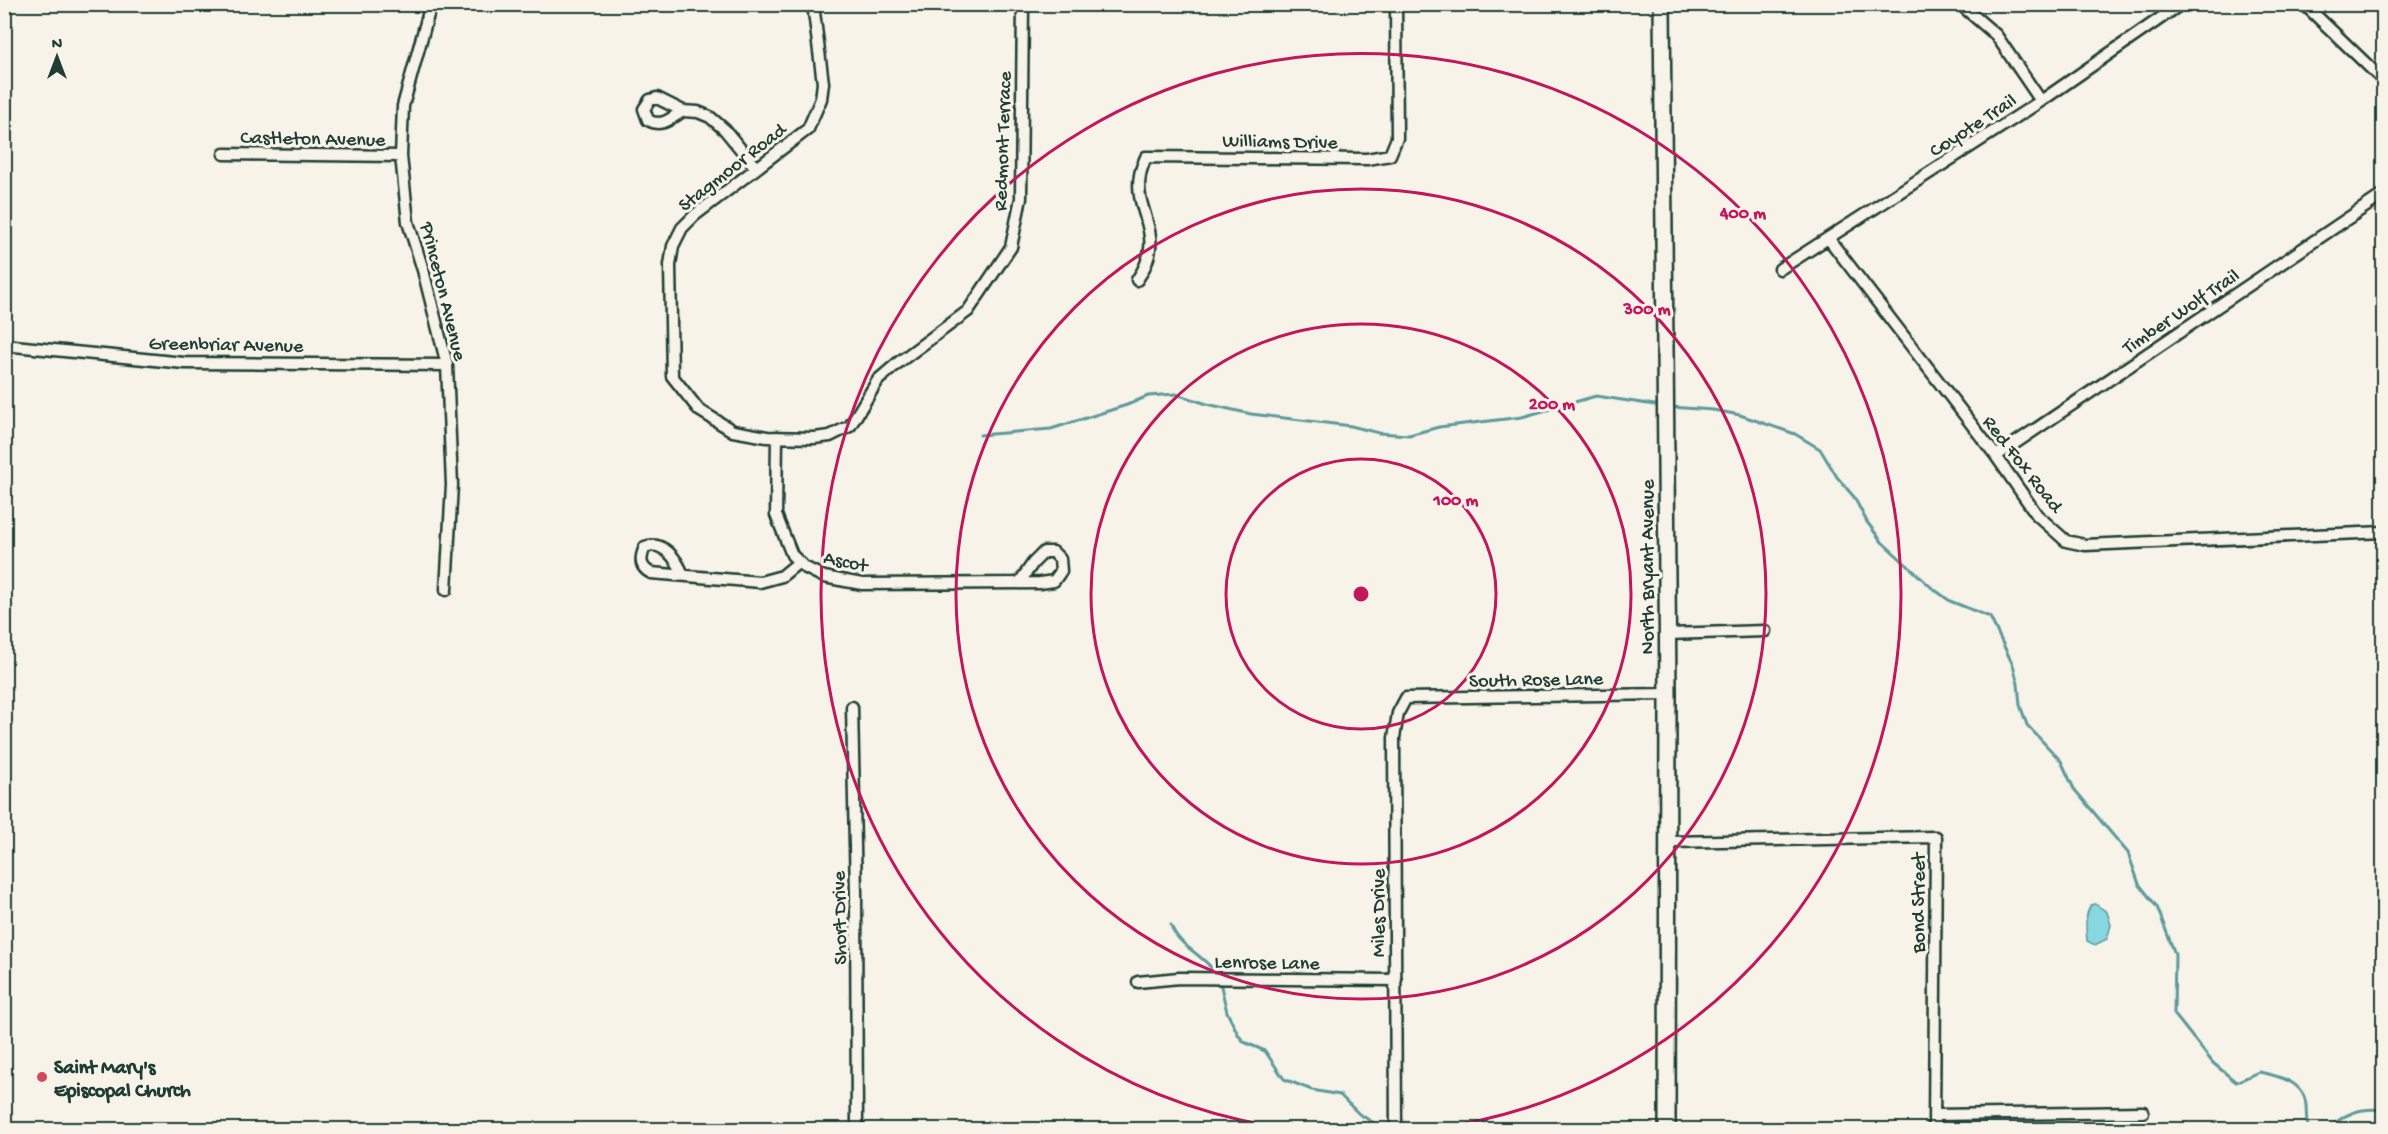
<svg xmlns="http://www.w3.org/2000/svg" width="2388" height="1134" font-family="'Gochi Hand',sans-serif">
  <rect width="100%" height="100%" fill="#f7f3e8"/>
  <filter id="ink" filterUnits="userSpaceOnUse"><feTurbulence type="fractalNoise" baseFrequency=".0167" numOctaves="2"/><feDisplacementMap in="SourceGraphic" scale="12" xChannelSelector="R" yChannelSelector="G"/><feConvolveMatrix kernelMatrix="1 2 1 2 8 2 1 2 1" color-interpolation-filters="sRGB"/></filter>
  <g filter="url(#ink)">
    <path fill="#86d7e0" stroke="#5d999b" stroke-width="1.5" d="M2095,904L2107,912L2111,925L2107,939L2095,945L2087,941C2086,928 2084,916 2091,905Z"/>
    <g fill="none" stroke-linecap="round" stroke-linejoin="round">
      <path stroke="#5d999b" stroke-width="3" d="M1670,407L1713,410L1740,415L1795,434L1820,449L1837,477L1854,497L1867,522L1882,542L1931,587L1950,601L1990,617L2013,665L2018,684L2020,705L2027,725L2061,761L2074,789L2128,853L2139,884L2157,907L2175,954L2174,1014L2213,1063L2236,1082L2259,1072C2279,1076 2305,1082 2306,1106C2307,1115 2305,1122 2310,1130
        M980,435L1051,429L1127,405L1148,396L1176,394L1207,404L1251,414L1351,426L1379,433L1409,435L1439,427L1522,417L1596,396L1661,406
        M1171,925C1178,947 1207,956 1217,976
        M1220,982L1227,1012L1239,1036L1244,1042L1265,1051L1284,1079L1312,1090L1340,1095L1359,1114L1386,1130
        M2328,1130C2344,1113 2361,1107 2384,1110"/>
      <g stroke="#1f3d34" stroke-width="15">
        <path id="street" d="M431,4L403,106L401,156L408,222L423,270L447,365L452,485L446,590
          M813,4L823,83L821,99L808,129L695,215L682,228L673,246L670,265L672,376L699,410L733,431L767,437L814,438L830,436L850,426L878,380L899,362L968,311L1011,247L1021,198L1023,4
          M1960,4L1996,35L2041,101
          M2304,4L2384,81
          M683,111C671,118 662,128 648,120L644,109L650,100L657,98L683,111L698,112L710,117L725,130L756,168
          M224,154L401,156
          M1828,238L1996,456L2037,515L2066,541L2085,545L2384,532
          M1780,269L2041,101L2181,4
          M1137,280C1169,234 1133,214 1140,175C1141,169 1144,162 1146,157L1367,159L1390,155L1397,138L1396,4
          M4,345L184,363L447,365
          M777,437L776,515L792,555L804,567L824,577L862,584L1040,583L1054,581L1061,571L1060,559L1053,552H1044L1033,563L1019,583
          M1996,456L2384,194
          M683,575C677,559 663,540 645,547C640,558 639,567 651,573L760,582L782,576L799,562
          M1667,634L1765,631
          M852,707L856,892L857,1130
          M1668,842L1936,837L1934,1130
          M1138,982L1179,978L1396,980
          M1934,1115L2143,1112
          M1396,1130L1394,738L1398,713L1406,698L1668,694"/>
      </g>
      <g stroke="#1f3d34" stroke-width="20">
        <path id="secondary" d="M1662,4L1668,694L1667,1130"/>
      </g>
      <use href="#street" stroke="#f7f3e8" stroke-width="10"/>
      <use href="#secondary" stroke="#f7f3e8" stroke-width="15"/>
    </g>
  </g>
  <g fill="none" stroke="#c2185b" stroke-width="3">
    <circle cx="1361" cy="594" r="135"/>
    <circle cx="1361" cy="594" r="270"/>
    <circle cx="1361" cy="594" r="405"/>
    <path d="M1291 1129A540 540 0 1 1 1431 1129"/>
  </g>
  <circle fill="#d1495b" stroke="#f7f3e8" stroke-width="2" cx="42" cy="1077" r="6"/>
  <g text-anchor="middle" stroke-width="6" stroke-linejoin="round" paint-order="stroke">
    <g font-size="20" fill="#1f3d34" stroke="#f7f3e8">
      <text transform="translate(1972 124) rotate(-33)" y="7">Coyote Trail</text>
      <text transform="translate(313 137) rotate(1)" y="7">Castleton Avenue</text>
      <text transform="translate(1280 140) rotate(1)" y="7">Williams Drive</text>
      <text transform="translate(1001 141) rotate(-88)" y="7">Redmont Terrace</text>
      <text transform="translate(731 166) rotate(-38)" y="7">Stagmoor Road</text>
      <text transform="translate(445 291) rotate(76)" y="7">Princeton Avenue</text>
      <text transform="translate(2180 310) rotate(-34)" y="7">Timber Wolf Trail</text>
      <text transform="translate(226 343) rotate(1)" y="7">Greenbriar Avenue</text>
      <text transform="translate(2024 463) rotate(52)" y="7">Red Fox Road</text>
      <text transform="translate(846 560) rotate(12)" y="7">Ascot</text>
      <text transform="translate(1646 567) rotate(-90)" y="7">North Bryant Avenue</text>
      <text transform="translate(1536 678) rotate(-1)" y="7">South Rose Lane</text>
      <text transform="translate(1917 903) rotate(-90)" y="7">Bond Street</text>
      <text transform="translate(1377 913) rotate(-90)" y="7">Miles Drive</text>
      <text transform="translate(838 918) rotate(-91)" y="7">Short Drive</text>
      <text transform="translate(1267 961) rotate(1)" y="7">Lenrose Lane</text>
    </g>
    <g font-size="20" font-weight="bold" fill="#1f3d34" stroke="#f7f3e8" text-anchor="start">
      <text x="54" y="1073">Saint Mary's<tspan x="54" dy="23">Episcopal Church</tspan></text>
    </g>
  </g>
  <circle cx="1361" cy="594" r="9" fill="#c2185b" stroke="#f7f3e8" stroke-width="3"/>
  <g font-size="18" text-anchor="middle" font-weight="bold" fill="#c2185b" stroke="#f7f3e8" stroke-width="6" stroke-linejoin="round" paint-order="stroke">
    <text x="1743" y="218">400 m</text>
    <text x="1647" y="314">300 m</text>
    <text x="1552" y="409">200 m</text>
    <text x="1456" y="505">100 m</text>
  </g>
  <rect width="2388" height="1134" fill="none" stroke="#f7f3e8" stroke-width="24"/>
  <rect x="12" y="12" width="2364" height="1110" fill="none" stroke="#1f3d34" stroke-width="2" filter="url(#ink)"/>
  <g transform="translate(57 57)" stroke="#f7f3e8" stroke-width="4.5" paint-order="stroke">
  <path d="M0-4.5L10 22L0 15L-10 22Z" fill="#1f3d34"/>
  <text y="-9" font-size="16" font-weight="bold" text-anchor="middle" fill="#1f3d34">N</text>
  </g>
</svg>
